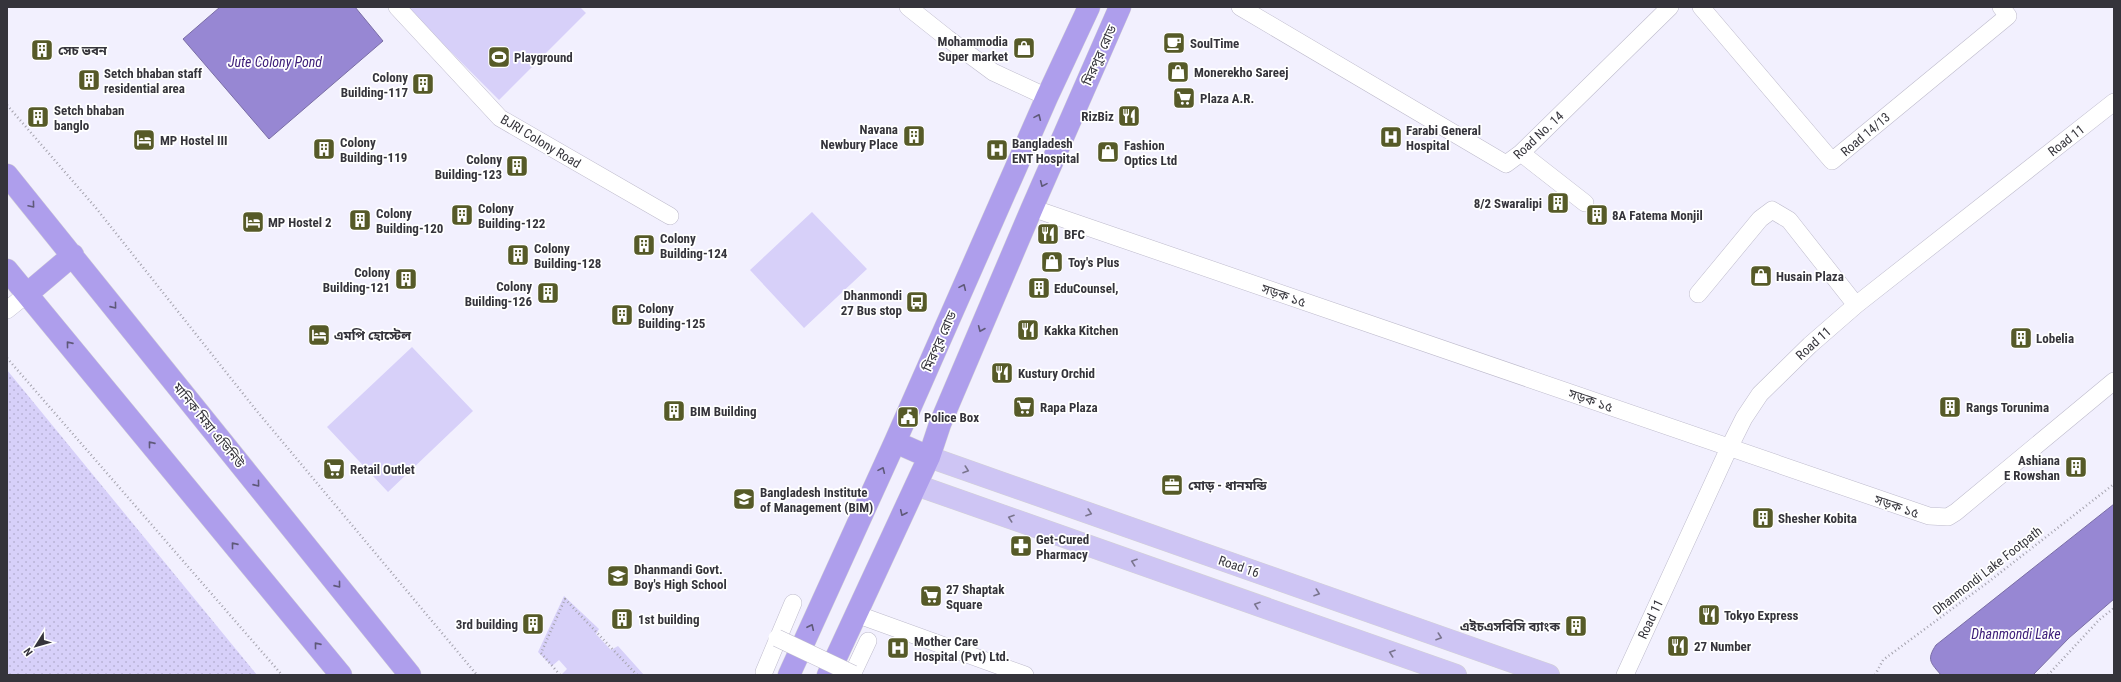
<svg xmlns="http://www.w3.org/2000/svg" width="2121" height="682" font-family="'Roboto Condensed','Noto Sans Bengali',sans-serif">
  <defs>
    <pattern id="grass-dots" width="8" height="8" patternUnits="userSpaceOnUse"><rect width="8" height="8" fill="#d7d0f9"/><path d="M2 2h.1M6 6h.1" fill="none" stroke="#b9b3d6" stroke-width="1.8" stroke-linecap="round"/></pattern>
  </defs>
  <rect width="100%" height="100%" fill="#f2f0fe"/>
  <path fill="url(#grass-dots)" d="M7,370L257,675H7Z"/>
  <path fill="#d7d0f9" d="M406,7H580L586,13L499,100Z
    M812,212L867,269L804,328L750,270Z
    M412,347L473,411L388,492L327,427Z
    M564,596L599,629L596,634L611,650L618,646L644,675H561L567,669L559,660L552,666L538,652Z"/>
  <path fill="#9787d3" stroke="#7a6ea5" d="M220,7H355L383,41L269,139L183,39Z
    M2114,504V599L2069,638L2033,675H1941C1931,663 1926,660 1936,645Z"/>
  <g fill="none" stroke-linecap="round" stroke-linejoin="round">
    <g stroke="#bebbcc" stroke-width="18">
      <path id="minor" d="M397,7L500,118L670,216
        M908,7L947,38L993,72L1047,97
        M1240,7L1506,164L1521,153L1670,7
        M1701,7L1832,161L2008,16L2001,7
        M1521,153L1585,203
        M1032,208L1929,516L1948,517L1956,512L2114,381
        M1698,294L1760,219L1772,210L1789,220L1856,305
        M7,310L27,294
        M856,614L1025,675
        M764,672L793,603
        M852,675L868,641
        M1625,675L1729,448L1744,418L1760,394L1810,345L1856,305L2114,102"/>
    </g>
    <g stroke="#d3d2d4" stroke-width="22">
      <path id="major" d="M929,457L1549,675
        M916,485L1456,675"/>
    </g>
    <g stroke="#d3d2d4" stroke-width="23">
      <path id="highway" d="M7,175L410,675
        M7,270L341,675
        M27,294L73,255
        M895,442L929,457
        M789,675L895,442L1047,97L1089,7
        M828,675L929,457L940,424L1032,208L1120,7"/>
    </g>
    <path stroke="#a4a2ad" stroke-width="2.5" stroke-dasharray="1 3" stroke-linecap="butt" d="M7,105L96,208L256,410L477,675
      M7,358L282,675
      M560,675L541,653L565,599L637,675
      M1875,675L1883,660L1987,583L2114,484
      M2048,675L2099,620L2114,608"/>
    <use href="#minor" stroke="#fff" stroke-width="17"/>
    <use href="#major" stroke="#cec5f4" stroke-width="21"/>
    <use href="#highway" stroke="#ae9eec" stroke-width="22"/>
    <g stroke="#bebbcc" stroke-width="18" stroke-linecap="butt">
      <path id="minor-bridge" d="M777,638L853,674"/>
    </g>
    <use href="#minor-bridge" stroke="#fff" stroke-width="17"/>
  </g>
  <defs><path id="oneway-chevron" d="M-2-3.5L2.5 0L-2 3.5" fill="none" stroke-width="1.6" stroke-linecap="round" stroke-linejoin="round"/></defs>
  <g stroke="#5f5979">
    <use href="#oneway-chevron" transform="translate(1038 117) rotate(-66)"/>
    <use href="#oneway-chevron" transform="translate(1043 184) rotate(114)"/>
    <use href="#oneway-chevron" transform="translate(32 205) rotate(50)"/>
    <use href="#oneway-chevron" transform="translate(963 287) rotate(-66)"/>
    <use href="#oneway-chevron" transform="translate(114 306) rotate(51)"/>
    <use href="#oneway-chevron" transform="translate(981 329) rotate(113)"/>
    <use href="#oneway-chevron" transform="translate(69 344) rotate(-129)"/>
    <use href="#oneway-chevron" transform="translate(151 444) rotate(-129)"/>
    <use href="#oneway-chevron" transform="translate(882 470) rotate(-66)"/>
    <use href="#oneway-chevron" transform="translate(257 484) rotate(51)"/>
    <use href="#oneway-chevron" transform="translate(903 513) rotate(115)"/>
    <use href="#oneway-chevron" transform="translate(234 545) rotate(-129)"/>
    <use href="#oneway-chevron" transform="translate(338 585) rotate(51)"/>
    <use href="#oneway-chevron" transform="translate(811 627) rotate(-65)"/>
    <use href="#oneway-chevron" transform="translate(317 645) rotate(-129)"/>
  </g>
  <g stroke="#7a758e">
    <use href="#oneway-chevron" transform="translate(966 470) rotate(19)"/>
    <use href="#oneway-chevron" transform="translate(1089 513) rotate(19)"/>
    <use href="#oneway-chevron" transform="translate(1011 518) rotate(-161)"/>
    <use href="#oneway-chevron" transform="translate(1134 562) rotate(-161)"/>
    <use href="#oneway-chevron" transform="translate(1317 593) rotate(19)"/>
    <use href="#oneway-chevron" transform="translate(1257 605) rotate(-161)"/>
    <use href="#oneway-chevron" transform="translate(1439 637) rotate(19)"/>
    <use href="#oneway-chevron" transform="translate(1392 653) rotate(-161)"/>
  </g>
  <defs>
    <g id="cafe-square" transform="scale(1.15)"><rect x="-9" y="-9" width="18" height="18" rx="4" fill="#565a28" stroke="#fff"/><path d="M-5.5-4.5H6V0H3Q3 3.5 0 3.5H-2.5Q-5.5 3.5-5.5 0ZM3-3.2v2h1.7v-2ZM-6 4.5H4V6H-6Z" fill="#fff"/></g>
    <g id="shop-square" transform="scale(1.15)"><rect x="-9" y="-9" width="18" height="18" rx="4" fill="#565a28" stroke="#fff"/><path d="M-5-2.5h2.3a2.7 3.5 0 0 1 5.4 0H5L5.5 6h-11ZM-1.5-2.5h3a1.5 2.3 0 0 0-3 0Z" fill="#fff"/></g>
    <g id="building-square" transform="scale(1.15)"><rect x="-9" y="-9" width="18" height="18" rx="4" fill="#565a28" stroke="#fff"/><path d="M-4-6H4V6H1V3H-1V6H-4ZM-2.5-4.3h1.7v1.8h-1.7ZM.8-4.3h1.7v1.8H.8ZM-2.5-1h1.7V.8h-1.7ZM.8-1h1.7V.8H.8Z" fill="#fff"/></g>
    <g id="stadium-square" transform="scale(1.15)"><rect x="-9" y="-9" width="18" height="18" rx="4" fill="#565a28" stroke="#fff"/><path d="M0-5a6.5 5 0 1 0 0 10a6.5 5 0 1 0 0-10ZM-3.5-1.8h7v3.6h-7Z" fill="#fff"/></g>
    <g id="supermarket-square" transform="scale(1.15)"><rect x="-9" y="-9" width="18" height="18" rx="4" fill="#565a28" stroke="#fff"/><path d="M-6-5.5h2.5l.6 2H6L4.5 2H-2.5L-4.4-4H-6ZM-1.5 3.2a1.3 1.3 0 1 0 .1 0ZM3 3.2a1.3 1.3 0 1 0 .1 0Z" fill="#fff"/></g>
    <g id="restaurant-square" transform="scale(1.15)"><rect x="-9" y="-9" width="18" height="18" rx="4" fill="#565a28" stroke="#fff"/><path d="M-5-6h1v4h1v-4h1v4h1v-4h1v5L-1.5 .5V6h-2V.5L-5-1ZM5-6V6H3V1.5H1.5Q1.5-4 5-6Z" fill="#fff"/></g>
    <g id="hospital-square" transform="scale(1.15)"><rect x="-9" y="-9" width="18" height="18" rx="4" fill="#565a28" stroke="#fff"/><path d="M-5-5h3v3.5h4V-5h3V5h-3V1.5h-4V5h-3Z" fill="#fff"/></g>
    <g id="hotel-square" transform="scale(1.15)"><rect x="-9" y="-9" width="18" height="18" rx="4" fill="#565a28" stroke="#fff"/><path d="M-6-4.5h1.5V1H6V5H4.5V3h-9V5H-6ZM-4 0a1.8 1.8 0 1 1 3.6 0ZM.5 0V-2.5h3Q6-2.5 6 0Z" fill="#fff"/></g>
    <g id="bus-square" transform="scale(1.15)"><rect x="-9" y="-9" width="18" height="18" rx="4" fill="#565a28" stroke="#fff"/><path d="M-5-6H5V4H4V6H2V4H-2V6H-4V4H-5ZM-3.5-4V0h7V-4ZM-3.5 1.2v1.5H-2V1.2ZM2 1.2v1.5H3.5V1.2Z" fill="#fff"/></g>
    <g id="civic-square" transform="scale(1.15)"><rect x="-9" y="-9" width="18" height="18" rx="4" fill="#565a28" stroke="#fff"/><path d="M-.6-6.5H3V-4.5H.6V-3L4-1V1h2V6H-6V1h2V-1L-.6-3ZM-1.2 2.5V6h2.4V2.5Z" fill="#fff"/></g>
    <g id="office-square" transform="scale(1.15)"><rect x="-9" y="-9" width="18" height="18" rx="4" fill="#565a28" stroke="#fff"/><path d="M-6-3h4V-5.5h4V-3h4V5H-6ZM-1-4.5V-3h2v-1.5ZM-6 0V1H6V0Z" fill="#fff"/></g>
    <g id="school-square" transform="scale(1.15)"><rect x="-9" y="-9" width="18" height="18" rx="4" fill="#565a28" stroke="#fff"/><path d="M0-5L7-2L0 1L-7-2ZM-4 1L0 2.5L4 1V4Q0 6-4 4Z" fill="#fff"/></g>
    <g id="pharmacy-square" transform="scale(1.15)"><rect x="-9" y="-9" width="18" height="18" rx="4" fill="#565a28" stroke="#fff"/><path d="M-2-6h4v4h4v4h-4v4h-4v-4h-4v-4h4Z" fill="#fff"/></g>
  </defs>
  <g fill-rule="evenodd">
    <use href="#cafe-square" x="1174" y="43"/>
    <use href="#shop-square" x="1024" y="48"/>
    <use href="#building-square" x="42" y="50"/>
    <use href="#stadium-square" x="499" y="57"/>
    <use href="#shop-square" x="1178" y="72"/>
    <use href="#building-square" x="89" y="80"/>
    <use href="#building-square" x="423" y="84"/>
    <use href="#supermarket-square" x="1184" y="98"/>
    <use href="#restaurant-square" x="1129" y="116"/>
    <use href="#building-square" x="38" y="117"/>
    <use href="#building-square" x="914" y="136"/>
    <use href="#hospital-square" x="1391" y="137"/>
    <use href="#hotel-square" x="144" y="140"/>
    <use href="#building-square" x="324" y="149"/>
    <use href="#hospital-square" x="997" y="150"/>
    <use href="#shop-square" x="1108" y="152"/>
    <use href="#building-square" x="517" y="166"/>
    <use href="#building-square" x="1558" y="203"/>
    <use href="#building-square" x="462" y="215"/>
    <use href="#building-square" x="1597" y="215"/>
    <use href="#building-square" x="360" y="220"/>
    <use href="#hotel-square" x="253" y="222"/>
    <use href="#restaurant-square" x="1048" y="234"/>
    <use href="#building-square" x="644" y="245"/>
    <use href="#building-square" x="518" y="255"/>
    <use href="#shop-square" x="1052" y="262"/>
    <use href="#shop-square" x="1761" y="276"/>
    <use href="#building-square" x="406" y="279"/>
    <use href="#building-square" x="1039" y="288"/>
    <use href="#building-square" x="548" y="293"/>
    <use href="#bus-square" x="917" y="302"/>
    <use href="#building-square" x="622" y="315"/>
    <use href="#restaurant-square" x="1028" y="330"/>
    <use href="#hotel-square" x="319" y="335"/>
    <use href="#building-square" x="2021" y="338"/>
    <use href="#restaurant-square" x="1002" y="373"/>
    <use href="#supermarket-square" x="1024" y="407"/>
    <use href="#building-square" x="1950" y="407"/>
    <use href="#building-square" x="674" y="411"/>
    <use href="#civic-square" x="908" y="417"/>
    <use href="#building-square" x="2076" y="467"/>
    <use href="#supermarket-square" x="334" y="469"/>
    <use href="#office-square" x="1172" y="485"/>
    <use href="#school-square" x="744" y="499"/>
    <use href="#building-square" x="1763" y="518"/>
    <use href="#pharmacy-square" x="1021" y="546"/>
    <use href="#school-square" x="618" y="576"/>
    <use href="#supermarket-square" x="931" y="596"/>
    <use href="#restaurant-square" x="1709" y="615"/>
    <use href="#building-square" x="622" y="619"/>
    <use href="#building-square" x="533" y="624"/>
    <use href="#building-square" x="1576" y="626"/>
    <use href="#restaurant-square" x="1678" y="646"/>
    <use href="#hospital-square" x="898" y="648"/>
  </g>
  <g text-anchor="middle" stroke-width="3.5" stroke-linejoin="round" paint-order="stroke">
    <g font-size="13" font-weight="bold" fill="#35343b" stroke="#fff" text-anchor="start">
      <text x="1008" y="46" text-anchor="end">Mohammodia<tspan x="1008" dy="15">Super market</tspan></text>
      <text x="1190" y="48">SoulTime</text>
      <text x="58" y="55">সেচ ভবন</text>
      <text x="514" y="62">Playground</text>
      <text x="1194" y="77">Monerekho Sareej</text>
      <text x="104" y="78">Setch bhaban staff<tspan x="104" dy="15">residential area</tspan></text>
      <text x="408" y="82" text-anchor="end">Colony<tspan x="408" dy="15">Building-117</tspan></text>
      <text x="1200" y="103">Plaza A.R.</text>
      <text x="54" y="115">Setch bhaban<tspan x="54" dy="15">banglo</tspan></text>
      <text x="1114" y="121" text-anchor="end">RizBiz</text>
      <text x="898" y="134" text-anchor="end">Navana<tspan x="898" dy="15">Newbury Place</tspan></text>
      <text x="1406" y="135">Farabi General<tspan x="1406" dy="15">Hospital</tspan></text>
      <text x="160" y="145">MP Hostel III</text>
      <text x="340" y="147">Colony<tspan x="340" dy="15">Building-119</tspan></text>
      <text x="1012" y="148">Bangladesh<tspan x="1012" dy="15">ENT Hospital</tspan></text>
      <text x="1124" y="150">Fashion<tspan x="1124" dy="15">Optics Ltd</tspan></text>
      <text x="502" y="164" text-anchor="end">Colony<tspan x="502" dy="15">Building-123</tspan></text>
      <text x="1542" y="208" text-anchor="end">8/2 Swaralipi</text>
      <text x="478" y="213">Colony<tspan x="478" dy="15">Building-122</tspan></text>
      <text x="376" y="218">Colony<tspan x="376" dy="15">Building-120</tspan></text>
      <text x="1612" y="220">8A Fatema Monjil</text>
      <text x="268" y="227">MP Hostel 2</text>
      <text x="1064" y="239">BFC</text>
      <text x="660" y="243">Colony<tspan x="660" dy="15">Building-124</tspan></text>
      <text x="534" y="253">Colony<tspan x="534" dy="15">Building-128</tspan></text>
      <text x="1068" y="267">Toy's Plus</text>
      <text x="390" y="277" text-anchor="end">Colony<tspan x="390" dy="15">Building-121</tspan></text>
      <text x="1776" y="281">Husain Plaza</text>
      <text x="532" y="291" text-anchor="end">Colony<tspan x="532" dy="15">Building-126</tspan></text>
      <text x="1054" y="293">EduCounsel,</text>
      <text x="902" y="300" text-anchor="end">Dhanmondi<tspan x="902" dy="15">27 Bus stop</tspan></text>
      <text x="638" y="313">Colony<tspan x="638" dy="15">Building-125</tspan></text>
      <text x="1044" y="335">Kakka Kitchen</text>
      <text x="334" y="340">এমপি হোস্টেল</text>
      <text x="2036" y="343">Lobelia</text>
      <text x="1018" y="378">Kustury Orchid</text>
      <text x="1040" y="412">Rapa Plaza</text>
      <text x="1966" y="412">Rangs Torunima</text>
      <text x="690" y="416">BIM Building</text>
      <text x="924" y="422">Police Box</text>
      <text x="2060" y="465" text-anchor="end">Ashiana<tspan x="2060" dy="15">E Rowshan</tspan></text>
      <text x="350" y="474">Retail Outlet</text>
      <text x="1188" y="490">মোড় - ধানমন্ডি</text>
      <text x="760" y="497">Bangladesh Institute<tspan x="760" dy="15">of Management (BIM)</tspan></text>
      <text x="1778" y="523">Shesher Kobita</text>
      <text x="1036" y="544">Get-Cured<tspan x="1036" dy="15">Pharmacy</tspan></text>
      <text x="634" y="574">Dhanmandi Govt.<tspan x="634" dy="15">Boy's High School</tspan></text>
      <text x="946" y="594">27 Shaptak<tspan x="946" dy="15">Square</tspan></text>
      <text x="1724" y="620">Tokyo Express</text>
      <text x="638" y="624">1st building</text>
      <text x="518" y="629" text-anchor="end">3rd building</text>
      <text x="1560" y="631" text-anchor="end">এইচএসবিসি ব্যাংক</text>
      <text x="914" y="646">Mother Care<tspan x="914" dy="15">Hospital (Pvt) Ltd.</tspan></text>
      <text x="1694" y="651">27 Number</text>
    </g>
    <g font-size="13" fill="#35343b" stroke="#fff">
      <text transform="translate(1099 55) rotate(-66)" y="5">মিরপুর রোড</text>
      <text transform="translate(1865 134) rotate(-40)" y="5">Road 14/13</text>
      <text transform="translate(1538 135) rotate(-43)" y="5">Road No. 14</text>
      <text transform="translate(2066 140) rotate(-38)" y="5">Road 11</text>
      <text transform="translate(541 141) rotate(31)" y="5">BJRI Colony Road</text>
      <text transform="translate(1284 295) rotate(19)" y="5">সড়ক ১৫</text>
      <text transform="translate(939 341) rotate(-66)" y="5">মিরপুর রোড</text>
      <text transform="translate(1813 343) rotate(-42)" y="5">Road 11</text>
      <text transform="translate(1591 400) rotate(19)" y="5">সড়ক ১৫</text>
      <text transform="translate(209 425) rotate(51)" y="5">মানিক মিয়া এভিনিউ</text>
      <text transform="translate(1897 506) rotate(19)" y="5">সড়ক ১৫</text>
      <text transform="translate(1239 566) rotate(19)" y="5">Road 16</text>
      <text transform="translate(1987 570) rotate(-38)" y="5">Dhanmondi Lake Footpath</text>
      <text transform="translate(1650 619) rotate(-65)" y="5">Road 11</text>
    </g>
    <g font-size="14" font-style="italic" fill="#3f207a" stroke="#fff">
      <text x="275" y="67">Jute Colony Pond</text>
      <text x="2016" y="639">Dhanmondi Lake</text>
    </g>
  </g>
  <rect width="2121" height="682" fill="none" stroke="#35343b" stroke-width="16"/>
  <g transform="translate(36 646) rotate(233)" stroke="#ffffff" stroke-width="3" paint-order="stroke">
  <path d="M0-3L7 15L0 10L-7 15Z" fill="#35343b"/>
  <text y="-6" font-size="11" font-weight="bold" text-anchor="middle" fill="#35343b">N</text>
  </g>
</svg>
